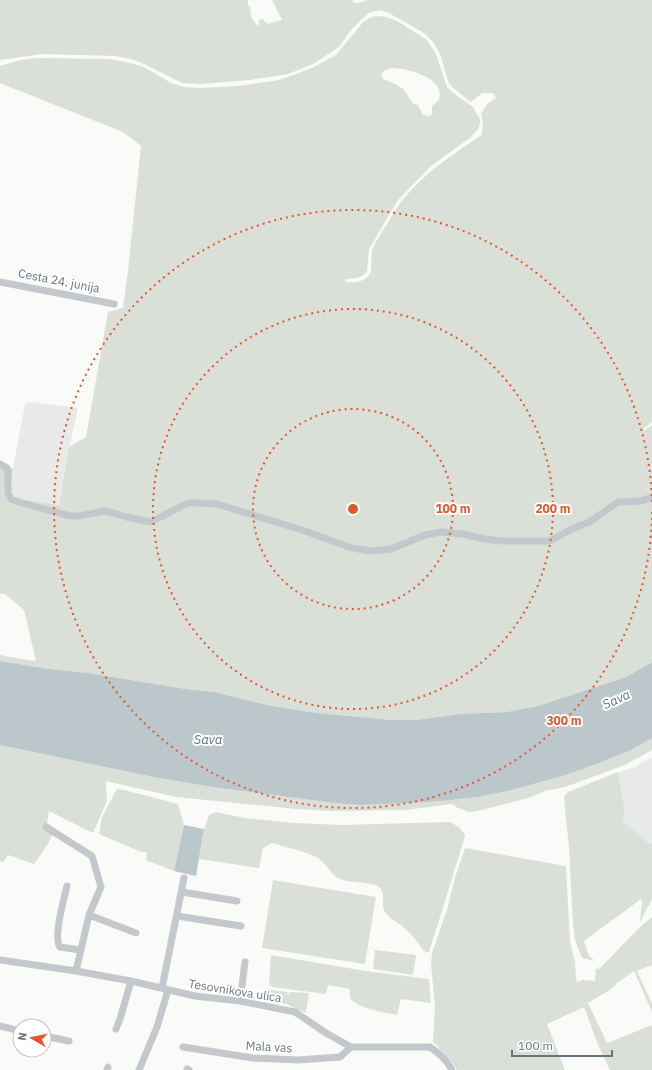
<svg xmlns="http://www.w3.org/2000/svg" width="652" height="1070" font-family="'IBM Plex Sans',sans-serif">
  <rect width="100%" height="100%" fill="#fafaf8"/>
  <path fill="#e8e9e9" d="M31,402L78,408L67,458L59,505L13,498L10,492L13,468L25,404Z
    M652,757V844L647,842L623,821L625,813L618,772L635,767Z"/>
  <path fill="#dadfd7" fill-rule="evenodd" d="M0,0H248V5L250,7C251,16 251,21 259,26V20L263,19L267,24L282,20L272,0H352L353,2L358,3L367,0H652V422L643,429L644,431L652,425V662L626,677L538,706L507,712L460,714L416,720H392L317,713L272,706L214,692L186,689L88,673L49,669L0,661V655L21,659L36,661L24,610L5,594H0V466L13,468L10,492L13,498L59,505L69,447L86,437L108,312L123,308L128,271L141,146L123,132L0,83V66L20,60L38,58L110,59L134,64L144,67L171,83L184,87L200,88L239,86L279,80L304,71L314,67L336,55L364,21L372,17L378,16L387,17L399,22L427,40L436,54L447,87L457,96L472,106L480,119V124L478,129L471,137L431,166L398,200L369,249L367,272C361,278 355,279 346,279L345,282C355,283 370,282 371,269C372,263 371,256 372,251C375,242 382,232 387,224C408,184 445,159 482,135L483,123L481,114L487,104L496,98L493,93H482L471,102L452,87L448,81L440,54L433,42L424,33L389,13L380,10L369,13L362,19L351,30L339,47L313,64L288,74L250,80L202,84L182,83L146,65L132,59L116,56L43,54L0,60ZM391,68C405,68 439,76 440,94C440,100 437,102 432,106V113L430,116L423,115L418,105C409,104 409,94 403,89C396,83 389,82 382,78L381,75L385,70Z
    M652,738V750L625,765L565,787L545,791L528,798L482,810L469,812L456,807L455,805L451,804L406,810L334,811L296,809L176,797L106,781L107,801L93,833L49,811L47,823L55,829L48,844L34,864L8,855L3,862L0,861V745L153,777L212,787L334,803L360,805L410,803L442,801L478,797L508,791L566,775L599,763L631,750Z
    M618,772L625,813L623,821L647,842L652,844V899L640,922L642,903L641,899L584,941L589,956L595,961L582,958L575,940L573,925L569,847L564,799L565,795L568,792Z
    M117,789H120L178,804L184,825L174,871L146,860L147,853L139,851L99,834L102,817Z
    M216,812L245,818L294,823L342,825L450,822L459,827L465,835L464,840C452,877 441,915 429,952H426L423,950C417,941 410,932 401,925C396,921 389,918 385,912C380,904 387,893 379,887C371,881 352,884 340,879C331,875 327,864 318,858C308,852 284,847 272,843L263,848L259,868L199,859L204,829L209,815Z
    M465,848L566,866L570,942L575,961L576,978L577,982L583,980L595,981L596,968L599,969L604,964L641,926L652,917V965L637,971L652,1004V1012L634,971L617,983L610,990L588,1003L607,1043L652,1025V1070H610L598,1045L584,1007L547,1024L565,1070H457C451,1059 442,1051 433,1042L435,1005L431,964L432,953L447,910L455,878Z
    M273,880L376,897L365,964L262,948Z
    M375,950L416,955L413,975L373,969Z
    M271,955L365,971L429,979L431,1003L401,999L397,1015C384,1012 358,1009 350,998V989L328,985L326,994L272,987L269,983Z
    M271,990L288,992L287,994L289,995L290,992L309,993L306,1013L286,1004L269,1001Z"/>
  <path fill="#bbc7cb" d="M0,661L49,669L88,673L186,689L214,692L272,706L317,713L392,720H416L460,714L507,712L538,706L626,677L652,662V738L631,750L599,763L566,775L508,791L478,797L442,801L410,803L360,805L334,803L212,787L153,777L0,745Z
    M184,825L204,829L196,876L174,871Z"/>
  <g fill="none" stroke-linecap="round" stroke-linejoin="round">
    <path stroke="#c3c8cc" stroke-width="7" d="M0,282L114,304
      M0,464L7,468L8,472V493L11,499L22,503L70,516H79L104,511L114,513L126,517L151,522L188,503H199L217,504L302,530L352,548L371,551L391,549L425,535L441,532L463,534L484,539L503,541H545L552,540L570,530L591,521L618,502L641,501L652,497
      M46,827L92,856L101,887L89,915L76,971
      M67,886C64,898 53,939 60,947L80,950
      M182,892L237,901
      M89,915L136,933
      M177,916L241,926
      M0,960L76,971L131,981L195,996L240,1001L295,1012L326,1033L351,1047H430C439,1053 447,1060 452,1070
      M162,988L184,878
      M240,1001L245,962
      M0,1026L20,1031
      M116,1029L120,1019L131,981
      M44,1036L69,1041
      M183,1047L253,1058L298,1060L340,1057L351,1047
      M187,1069L189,1070
      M107,1070L108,1067
      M139,1070L157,1027L168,990"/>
  </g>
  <g fill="none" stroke="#e4572e" stroke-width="2" stroke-dasharray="2 4">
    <circle cx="353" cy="509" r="100"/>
    <circle cx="353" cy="509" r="200"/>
    <path d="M652 512A299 299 0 1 1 652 506"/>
  </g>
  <g text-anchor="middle" stroke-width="4" stroke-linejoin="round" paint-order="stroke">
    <g font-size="12" fill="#657683" stroke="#fff">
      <text transform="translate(59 281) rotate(11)" y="4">Cesta 24. junija</text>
      <text transform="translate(235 991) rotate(9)" y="4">Tesovnikova ulica</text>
      <text transform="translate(269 1047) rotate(3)" y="4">Mala vas</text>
    </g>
    <g font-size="13" font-style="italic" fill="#60757c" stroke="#fff">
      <text transform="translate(616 699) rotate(-25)" y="5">Sava</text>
      <text x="208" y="744">Sava</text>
    </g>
  </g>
  <circle cx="353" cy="509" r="6" fill="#e4572e" stroke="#fff" stroke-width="2"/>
  <g font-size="12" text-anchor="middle" font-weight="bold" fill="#e4572e" stroke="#fff" stroke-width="4" stroke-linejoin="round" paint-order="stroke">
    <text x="453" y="513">100 m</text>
    <text x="553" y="513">200 m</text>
    <text x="564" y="725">300 m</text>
  </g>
  <g transform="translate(32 1038) rotate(279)"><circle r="19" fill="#ffffff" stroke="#c1c8cd"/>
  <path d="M0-3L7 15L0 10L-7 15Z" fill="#e4572e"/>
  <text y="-6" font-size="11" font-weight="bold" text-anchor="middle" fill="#657683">N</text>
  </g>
  <path d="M512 1050v6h100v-6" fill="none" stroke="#657683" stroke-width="2"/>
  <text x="518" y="1050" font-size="12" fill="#657683" stroke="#ffffff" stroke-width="3" paint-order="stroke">100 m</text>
</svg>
